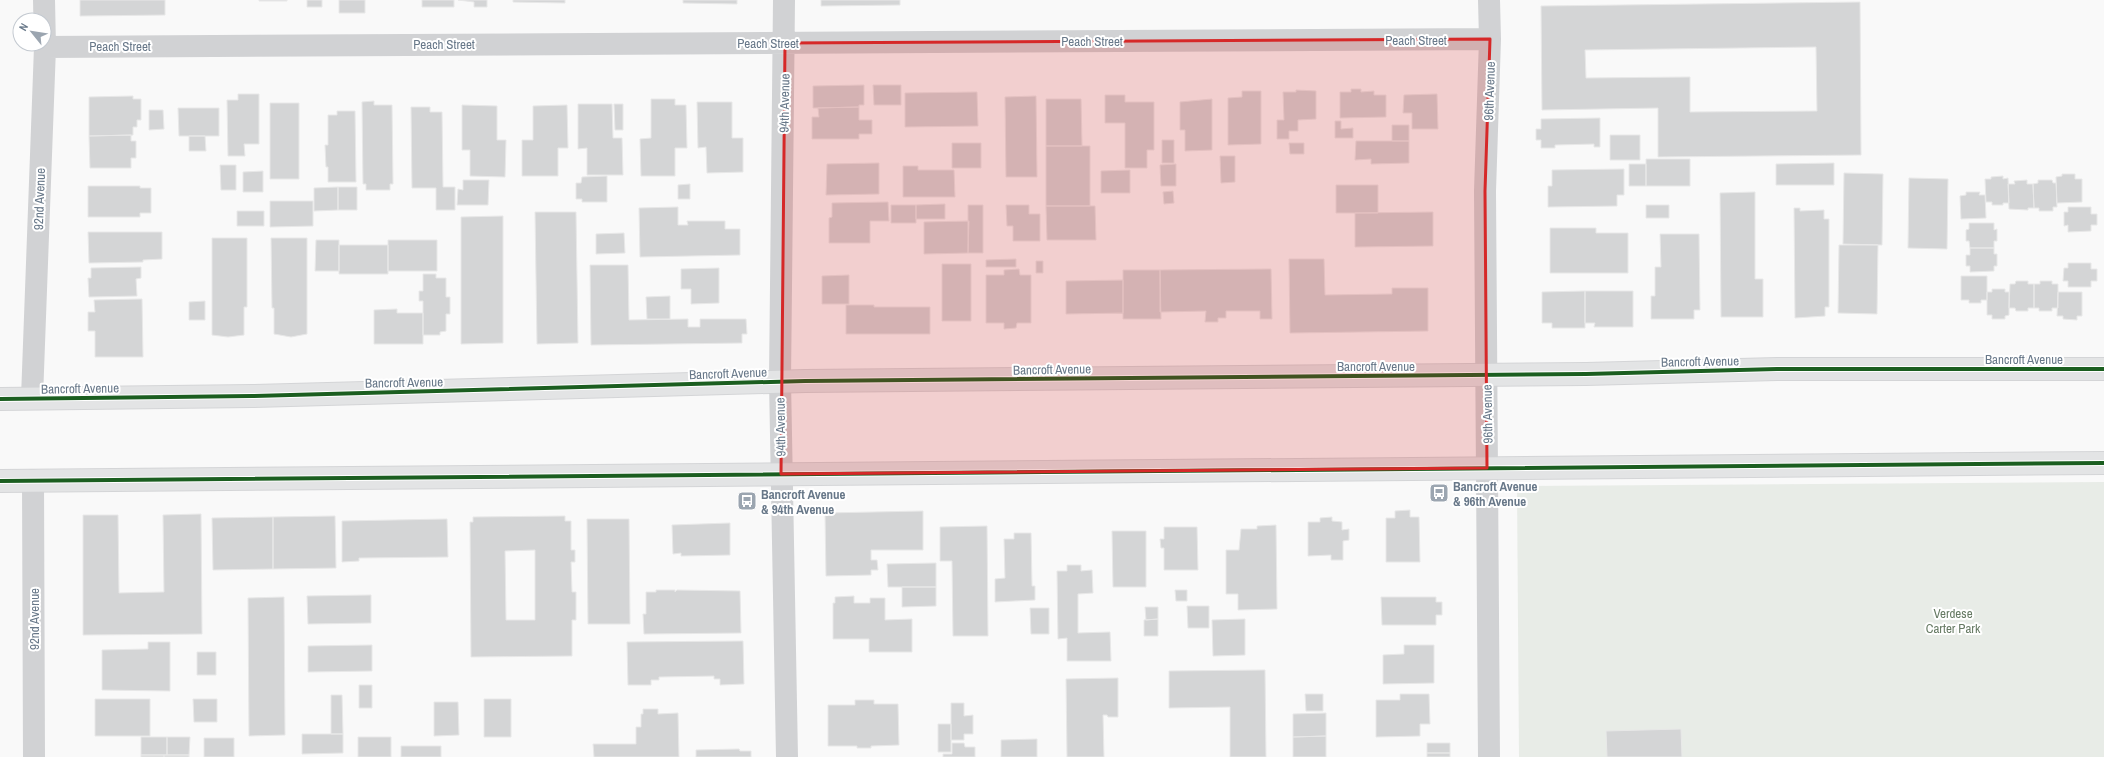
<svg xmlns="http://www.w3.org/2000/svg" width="2104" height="757" font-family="'Archivo Narrow',sans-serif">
  <rect width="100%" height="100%" fill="#f9f9f9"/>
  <path fill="#e8ece7" d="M2104,482V757H1519L1517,486Z"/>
  <path fill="#d4d5d6" stroke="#e8e8e8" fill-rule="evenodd" d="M80,0H165V15L80,16Z
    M259,0H287V1H259Z
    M307,0H322V7H307Z
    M339,0H365V13H339Z
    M422,0H454V7H422Z
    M458,0H487V7H474V2Z
    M513,0H565V3L513,2Z
    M683,0H737V4L683,3Z
    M821,0H900V5L821,6Z
    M1860,2L1861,155L1658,157V108L1542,110L1541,6ZM1816,47L1817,111L1690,112V77L1586,78L1585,50Z
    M864,85V105H859V107L813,108V86Z
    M873,85H901V105H874Z
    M1351,89H1361V92L1374,91V95H1386V117L1340,118V92H1351Z
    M1296,90L1316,91V119L1298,120V131H1289V139H1277V120H1284L1283,92H1296Z
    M1242,91H1261V144L1228,145V98L1242,97Z
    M977,92L978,126L905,127V93Z
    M238,94H259V144H244L245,156H228L227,100H238Z
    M1437,94L1438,129H1412V113H1403L1404,95Z
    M1105,95H1125V102H1154V150H1147V168H1125V123H1105Z
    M133,96V99H141V120H137V127H133V135L89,136V97Z
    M1036,96L1037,177H1006L1005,97Z
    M651,99H675V105H686L687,148H675V176H641L640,139L651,138Z
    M1046,99H1081L1082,146H1046Z
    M1212,99V150L1185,151V130H1180V102Z
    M374,101V105H392L393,184H390V190H366V184H363L362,102Z
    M697,102H732V138H743V172L707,173L706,147L698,148Z
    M270,103H299V179H270Z
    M578,104H612L613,138H622L623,175H587V148L578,149Z
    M614,104H623V130H615Z
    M462,105L497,106V140H506L505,177L470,176V150H462Z
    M567,105L568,148H558V176H522V140H533V106Z
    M411,107H430V112H442L443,187H455V210H436V188H412Z
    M859,107V120H872V134H859V139H812V117H819L818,108Z
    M178,108H219V136H179Z
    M149,110H163L164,129L149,130Z
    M337,111H355L356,182H328V167H326L325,145H328V115H337Z
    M1600,118V147H1594V144L1555,145V148H1541V140H1536V129H1541V119Z
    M1335,121H1341V129L1353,128V138H1335Z
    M1392,125H1409V141H1392Z
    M131,135V141H136V158H131V168H90L89,136Z
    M1610,135H1640V160H1610Z
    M189,136H205L206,151H189Z
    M1162,140H1174V163H1162Z
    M1356,141H1409V163L1371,164V159L1355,160Z
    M952,143H981V168H952Z
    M1289,143H1304V154H1290Z
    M1046,146H1090V206H1046Z
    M1220,156H1235V182L1221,183Z
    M1646,159H1690V186H1646Z
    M879,163V194L826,195L827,164Z
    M1834,163V185H1776V164Z
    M1176,164V186H1161L1160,165Z
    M1629,164H1646V186H1629Z
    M220,165H236V190H221Z
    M903,166H918V170H954L955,197H903Z
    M1624,169V195H1617V206L1548,207V186H1552V170Z
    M1130,170V193H1101V171Z
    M263,171V192H243V172Z
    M1844,173L1883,174L1882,245L1843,244Z
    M2062,174H2075V179H2082V202L2057,203L2056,177L2062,176Z
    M607,176V202H582V199H576V183H581L582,177Z
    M2003,176V179L2008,178L2009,203H2003V205H1992V202H1986L1985,179H1991V177Z
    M1909,178L1948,179L1947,249L1908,248Z
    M463,180H489L488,205H457L458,189L463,190Z
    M2027,180V184H2033L2034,208H2028V210L2009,209L2008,184H2015L2014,181Z
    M2038,180H2052L2053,183H2056L2057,207H2053V211H2039V208H2034L2033,184L2038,183Z
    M690,184V199H678V185Z
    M1336,185H1378V213H1336Z
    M88,186H140V188H151V213H140V217H88Z
    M338,187V210L314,211V188Z
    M338,187H357V210H338Z
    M1173,191L1174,203L1164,204L1163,192Z
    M1755,192V279H1763V317H1721L1720,193Z
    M1966,192H1980L1979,195H1985L1986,218L1961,219L1960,196L1966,195Z
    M270,201H313V226L270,227Z
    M888,202L889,221H870V243H829V218L832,217V203Z
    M945,204V219H916V205Z
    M891,205H916V223H891Z
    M968,205H983V253H968Z
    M1006,205H1029V214H1040V241H1013V226H1007Z
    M1646,205H1669V218H1646Z
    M1046,206H1095L1096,240H1047Z
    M678,207V225H688L687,221H725V229H740V255L640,257L639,208Z
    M2068,207H2091V214H2097V225H2091V231L2068,232V225L2064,226V212H2068Z
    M1794,208H1800V211L1824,210V219H1829V307H1825V316L1795,318Z
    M237,211H264V226H237Z
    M535,212H576L578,343L537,344Z
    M1433,212V246L1355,247V213Z
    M503,216V343L461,344V217Z
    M969,221L968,253L924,254V222Z
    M1969,223H1994V230L1997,229V241H1994V248H1970L1969,241H1966V230L1969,229Z
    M1550,228H1596V233H1628V273H1550Z
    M88,232H162V259L143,260V262L89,263Z
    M624,233L625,253L596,254V234Z
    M1660,234H1699L1700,310H1694V319H1651V296H1655V267H1661Z
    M212,238H247V307H244V335L228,337L212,335Z
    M271,238H307V334L291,337L274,334V308H272Z
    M316,240H339V271H315Z
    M388,240H437V271H388Z
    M339,245H388V274H339Z
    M1839,245H1878L1877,314L1838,313Z
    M1970,248H1994V254H1997V266H1994V271L1970,272V266H1966V255H1970Z
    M1016,259V267H986V260Z
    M1289,259H1324L1325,295L1392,294V288H1428V331L1290,333Z
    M1036,261H1043V273H1036Z
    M2068,263H2091V269H2097V281H2091V287H2068V281H2063L2064,268H2068Z
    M942,264H971V321H942Z
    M590,265H628L629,320L688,319V327H700V319H746L747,334H742V343L591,345Z
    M141,267V278L136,279L137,296L89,297L88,278H91V268Z
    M719,268V303L691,304V289H681V269Z
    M1019,269L1020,275H1031V323H1017L1016,328L1004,329V323H986V275H1004V270Z
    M1271,269L1272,319H1260V311H1226V318H1218V322H1205L1206,311L1160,312V270Z
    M1123,270H1160L1161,319H1123Z
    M423,274H436V278H446V297H450V314H446V331L440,332V335H423V301H419V291H423Z
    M849,275V304H822V276Z
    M1961,276H1987V300H1981V303H1969V300H1961Z
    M1123,280V313L1066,314V281Z
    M2016,281H2028V284H2034V308H2028V311H2016L2015,308H2009L2010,284H2015Z
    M2040,281H2052V284H2058V308H2052V311H2039V308H2034V284H2040Z
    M1992,289H2005V292H2009V315L2005,316V319H1992V315H1987V292H1992Z
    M1585,291H1633V327H1594L1595,323H1585Z
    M1585,291V328H1552V323H1542V292Z
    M2058,292H2082V316H2077V320L2063,319V316H2057Z
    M670,296V319H647L646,297Z
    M142,299L143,357H95V331H88V312H95L94,300Z
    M205,301V320H189V302Z
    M846,305H874V307H930V334H846Z
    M397,309V313H423V344H374V310Z
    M1410,510V517H1419L1420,562H1386V518H1395V511Z
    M923,511V550H871V560H877L878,570H871V575L826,576L825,513Z
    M201,514L202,634L83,635V515H118L119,593L164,592L163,515Z
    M335,516L336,568L273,569V517Z
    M565,516V521H571V550H575V562H571L572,592H576V620H572V656L471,657L470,522H473V517ZM535,550V620H506L505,551Z
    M273,517V569L213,570L212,518Z
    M1332,517V521L1342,522V530L1349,529V540L1343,541V560H1331V555L1308,556V522H1320V518Z
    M447,519L448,557L359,558V561L342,562V521Z
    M587,519H629L630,624H588Z
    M730,523V555L681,556V553L673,554L672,525Z
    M1276,525L1277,609L1238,610V594H1226V550H1239L1241,529H1257V526Z
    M987,526L988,636H953L952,561H940V527Z
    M1164,527H1197L1198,570H1164V548H1161L1160,539H1164Z
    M1112,531H1146V587H1113Z
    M1014,533H1031L1032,586H1035V600L995,602V579L1005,578L1004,539H1014Z
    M936,563V587H888L887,564Z
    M1067,565H1081V571L1092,570L1093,593L1078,594V633L1110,632L1111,661H1067V638L1058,639L1057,571H1067Z
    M902,587H936V606L902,607Z
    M656,590H675V592L677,590L740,591L741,633L644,634L643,614H646V592H656Z
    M1175,590H1187V601H1176Z
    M371,595V623L308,624L307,596Z
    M854,596V603H870V598H885V620L912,619V652H869V639H833V603H835V597Z
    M284,597L285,735L249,736L248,598Z
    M1381,597H1436V602H1442V615H1436V625H1382Z
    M1187,606H1209V628H1188Z
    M1145,607H1158V619L1146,620Z
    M1030,608H1049V634H1031Z
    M1158,619V636H1144V620Z
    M1245,619V655L1213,656L1212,620Z
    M743,641L744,684L720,685V679H714V676L659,677V680H651V685H628L627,642Z
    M148,642H170V691L102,690V650L148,649Z
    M372,645V671L308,672V646Z
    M1404,645H1434V683L1383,684V655L1404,654Z
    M197,652H216V675H197Z
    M1265,670L1266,757H1230V707L1169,708V671Z
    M1118,678V717H1108L1107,715H1103L1104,757H1067L1066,679Z
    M359,685H372V708H359Z
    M1305,694H1323V711H1306Z
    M1400,694H1429L1430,724H1420V736L1376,737V700H1400Z
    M331,695H342L343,734H331Z
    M95,699H150V736H95Z
    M193,699H217V722H194Z
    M484,699H511V737H484Z
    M855,700H874V704H898L899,745L871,746V748H857V746H828V705H855Z
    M434,702H458L459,735L434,736Z
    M951,703H964V716L973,715V734H964V740H951Z
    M643,709H658V714L678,713L679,757H594L593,744H636V727H641V714H643Z
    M1326,713V736L1293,737V714Z
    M938,724H951V752H938Z
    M1681,729L1682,757H1607L1606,731Z
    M302,734H343V753L302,754Z
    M1326,736V757H1293V737Z
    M141,737H167V755H141Z
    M167,737H190L189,755H167Z
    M358,737H391V757H358Z
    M204,738H234V757H204Z
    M1037,739V757H1001V740Z
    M952,743H964L965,747H975V757H943V754H952Z
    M1427,743H1450V753H1427Z
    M401,746H441V757H401Z
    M739,749L740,751H751V757H696V750Z
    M1427,753H1450V757H1427Z
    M141,755H164V757H141Z
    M164,755H189V757H164Z"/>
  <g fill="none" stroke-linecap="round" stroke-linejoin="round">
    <g stroke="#d4d5d7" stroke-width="24">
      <path id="major" d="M0,399L252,396L805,381L1586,374L1777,369H2104
        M0,481L2104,463"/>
    </g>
    <path stroke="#d1d2d4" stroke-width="22" d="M784,0L780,381L787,757
      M1489,0L1490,39L1485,191L1489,757
      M45,47L1490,39
      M32,398L45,47L44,0
      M33,480L34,757"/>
    <use href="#major" stroke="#e3e4e5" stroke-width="22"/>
    <g stroke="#fff" stroke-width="6">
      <path id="cycleway" d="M0,399L252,396L805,381L1586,374L1777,369H2104
        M0,481L2104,463"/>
    </g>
    <use href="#cycleway" stroke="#1b5e20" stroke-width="4"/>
  </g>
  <path fill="#d62828" fill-opacity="0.2" stroke="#d62828" stroke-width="3" stroke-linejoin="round" d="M1490,39L1485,191L1487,468L781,474L785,43Z"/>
  <defs>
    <g id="bus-square" transform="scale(1)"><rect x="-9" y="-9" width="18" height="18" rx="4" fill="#9ba5b0" stroke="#fff"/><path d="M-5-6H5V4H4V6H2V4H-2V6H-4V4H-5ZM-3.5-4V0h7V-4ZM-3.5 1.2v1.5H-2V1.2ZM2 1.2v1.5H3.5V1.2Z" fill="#fff"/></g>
  </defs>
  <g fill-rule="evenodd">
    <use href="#bus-square" x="1439" y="493"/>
    <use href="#bus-square" x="747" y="501"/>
  </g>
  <g text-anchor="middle" stroke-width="4" stroke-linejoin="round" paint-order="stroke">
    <g font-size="13" fill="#687889" stroke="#fff">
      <text x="1416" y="45">Peach Street</text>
      <text x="1092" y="46">Peach Street</text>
      <text x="768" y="48">Peach Street</text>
      <text x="444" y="49">Peach Street</text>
      <text x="120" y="51">Peach Street</text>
      <text transform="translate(1489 91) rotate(-88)" y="5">96th Avenue</text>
      <text transform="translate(784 103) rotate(-89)" y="5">94th Avenue</text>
      <text transform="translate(39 199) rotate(-88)" y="5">92nd Avenue</text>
      <text x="2024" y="364">Bancroft Avenue</text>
      <text transform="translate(1700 361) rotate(-1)" y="5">Bancroft Avenue</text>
      <text x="1376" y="371">Bancroft Avenue</text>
      <text transform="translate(1052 369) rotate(-1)" y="5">Bancroft Avenue</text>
      <text transform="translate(728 373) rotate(-2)" y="5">Bancroft Avenue</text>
      <text transform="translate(404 382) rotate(-1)" y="5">Bancroft Avenue</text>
      <text transform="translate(80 388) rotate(-1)" y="5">Bancroft Avenue</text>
      <text transform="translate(1487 414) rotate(-91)" y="5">96th Avenue</text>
      <text transform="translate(780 427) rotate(-91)" y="5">94th Avenue</text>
      <text transform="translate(34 619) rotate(-90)" y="5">92nd Avenue</text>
    </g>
    <g font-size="13" font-weight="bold" fill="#687889" stroke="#fff" text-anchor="start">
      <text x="1453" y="491">Bancroft Avenue<tspan x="1453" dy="15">&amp; 96th Avenue</tspan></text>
      <text x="761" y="499">Bancroft Avenue<tspan x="761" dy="15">&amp; 94th Avenue</tspan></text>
    </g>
    <g font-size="13" fill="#667a63" stroke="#fff">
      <text x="1953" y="618">Verdese<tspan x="1953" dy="15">Carter Park</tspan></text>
    </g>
  </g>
  <g transform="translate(32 32) rotate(300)"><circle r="19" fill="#ffffff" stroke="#c3c9d0"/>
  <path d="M0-3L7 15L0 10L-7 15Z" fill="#9ba5b0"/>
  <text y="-6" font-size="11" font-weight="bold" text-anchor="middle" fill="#687889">N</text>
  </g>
</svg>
